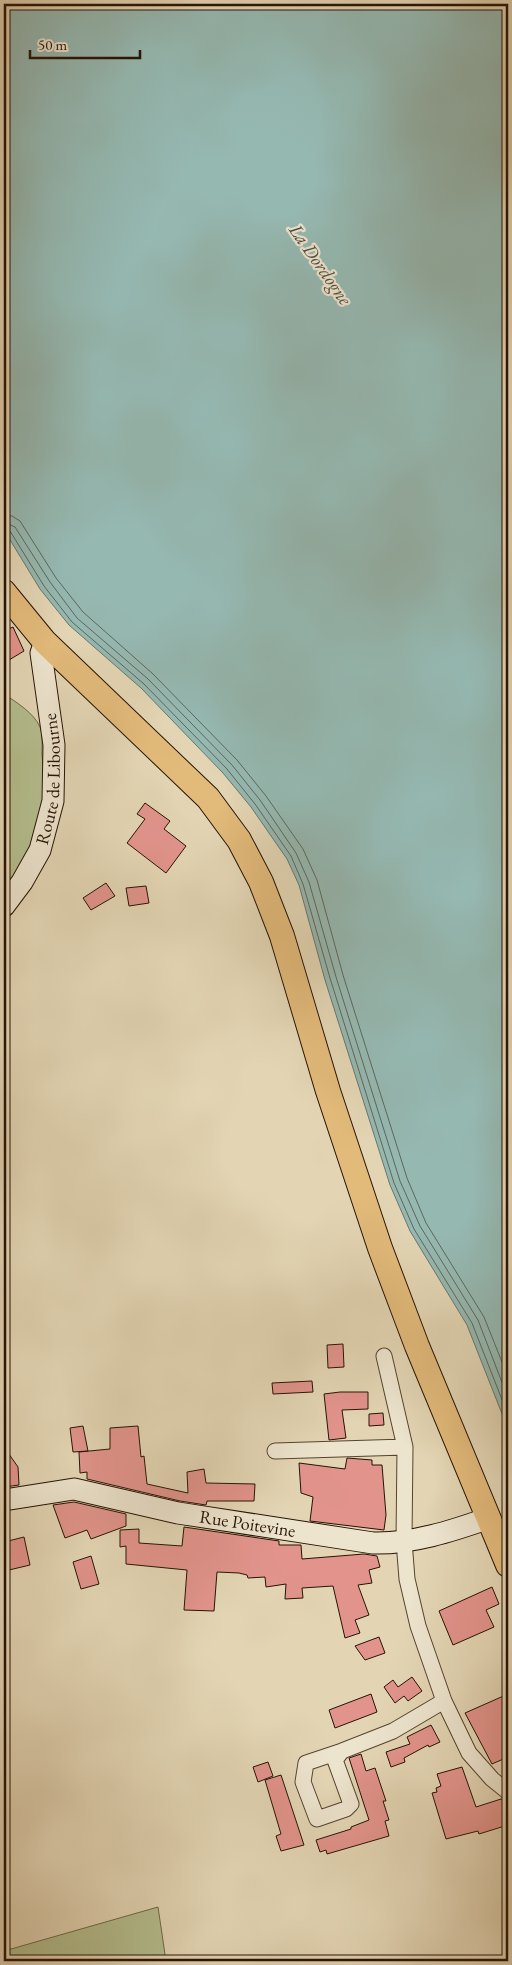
<svg xmlns="http://www.w3.org/2000/svg" width="512" height="1965" font-family="'EB Garamond',serif">
  <rect width="100%" height="100%" fill="#e3d5b4"/>
  <filter id="stains"><feTurbulence type="fractalNoise" baseFrequency=".004" numOctaves="4"/><feColorMatrix values="0 0 0 0 .2 0 0 0 0 .09 0 0 0 0 .02 0 0 0 .5 -.17"/></filter>
  <radialGradient id="worn" r=".72"><stop offset=".6" stop-color="#630" stop-opacity="0"/><stop offset="1" stop-color="#630" stop-opacity=".3"/></radialGradient>
  <path fill="#b4bd8d" stroke="#6d6848" d="M4,694C16,702 34,713 40,727C43,734 42,746 42,754C49,814 33,847 4,898Z
    M158,1907L166,1961H4V1951Z"/>
  <path fill="#95b8b1" stroke="#69766c" d="M4,4H508V1429L467,1325L410,1231L390,1185L325,980L299,885L287,859L251,807L223,773L141,688L69,625L40,589L4,530Z"/>
  <g fill="none" stroke-linecap="round" stroke-linejoin="round">
    <path stroke="#5e665a" stroke-width="1" d="M4,515L12,516L20,521L56,578L83,612L153,674L237,760L266,796L303,849L317,880L343,975L407,1178L426,1223L484,1317L508,1377
      M4,522L15,527L50,582L77,618L148,679L232,765L260,800L296,853L309,882L336,977L400,1181L420,1226L478,1320L508,1398
      M4,528L10,531L44,586L72,622L144,684L227,769L255,804L291,856L303,884L330,978L394,1183L414,1229L472,1323L508,1415"/>
  </g>
  <path fill="#e2948c" stroke="#261304" d="M13,627L24,651L4,663V631Z
    M145,803L170,821L164,829L186,846L166,873L127,843L145,819L137,814Z
    M106,883L115,896L91,910L83,898Z
    M146,886L149,903L129,906L126,888Z
    M343,1344L344,1367L328,1368L327,1345Z
    M312,1381L313,1392L273,1394L272,1383Z
    M340,1392H368V1409L342,1410L346,1438L329,1440L324,1394Z
    M383,1413L384,1425L369,1426V1414Z
    M83,1426L88,1451L73,1452L70,1428Z
    M138,1426L141,1457L144,1456L147,1484L188,1493L187,1472L204,1469L206,1483L255,1484L254,1501H207L206,1505L180,1501L87,1479V1472L80,1473L79,1452L110,1449V1428Z
    M4,1447L18,1467L19,1485L4,1487Z
    M347,1458L372,1460V1465H382L386,1515L384,1530L310,1521L313,1497L301,1493L299,1463L345,1469Z
    M74,1502L126,1514V1526L91,1539L87,1530L65,1538L53,1505Z
    M184,1527L279,1541V1545H301L302,1559L364,1554L377,1556L380,1567L369,1570L372,1583L358,1585L369,1615L355,1620L360,1633L345,1638L333,1586L302,1588L303,1598L285,1599L286,1584L266,1587L265,1577L248,1578L247,1575L239,1573L217,1572L214,1611L184,1610L187,1570L126,1564V1546L120,1547V1530L139,1529V1543L182,1546Z
    M24,1537L30,1565L9,1570L4,1542Z
    M91,1556L99,1584L81,1589L73,1562Z
    M492,1587L499,1604L486,1610L494,1627L453,1645L439,1611Z
    M379,1637L385,1653L365,1660L355,1646Z
    M412,1677L422,1691L408,1701L404,1696L395,1703L384,1687L393,1680L398,1687Z
    M371,1694L377,1712L335,1728L329,1710Z
    M508,1694V1757L492,1764L465,1713Z
    M431,1725L440,1742L429,1747L428,1745L404,1758L405,1762L391,1767L386,1752L410,1744L407,1737Z
    M361,1754L366,1771L375,1768L386,1801H383L389,1820L385,1821L389,1836L327,1854L326,1850L320,1852L316,1840L351,1829V1827L369,1820L349,1758Z
    M268,1762L273,1776L258,1782L253,1767Z
    M462,1767L476,1807L501,1799L508,1801V1825L479,1834L478,1831L446,1839L432,1793L437,1792L436,1788L441,1786L437,1774Z
    M281,1775L304,1845L281,1851L276,1836L281,1834L265,1780Z"/>
  <g fill="none" stroke-linecap="round" stroke-linejoin="round">
    <g stroke="#554430" stroke-width="17">
      <path id="street" d="M384,1356L405,1447L404,1541L407,1579L418,1626L444,1701L469,1753L492,1779L508,1792
        M275,1451L405,1447
        M342,1751L306,1763L303,1782L317,1819L346,1809L351,1804L335,1760L342,1751L393,1731L444,1701"/>
    </g>
    <g stroke="#261304" stroke-width="23">
      <g id="secondary">
        <path id="s1" d="M4,906L22,882L40,850L53,801L54,745L41,653L45,642"/>
        <path id="s2" d="M4,1500L74,1489L178,1513L373,1543C412,1544 452,1531 489,1518"/>
      </g>
    </g>
    <g stroke="#261304" stroke-width="26">
      <path id="primary" d="M4,592L45,642L208,798L239,840L261,882L282,936L328,1091L380,1248L417,1346L508,1565"/>
    </g>
    <use href="#street" stroke="#ede4ce" stroke-width="15"/>
    <use href="#secondary" stroke="#ede4ce" stroke-width="21"/>
    <use href="#primary" stroke="#e2ba7a" stroke-width="24"/>
  </g>
  <g text-anchor="middle" stroke-width="4.5" stroke-linejoin="round" paint-order="stroke">
    <g font-size="18" fill="#261304" stroke="#ede4ce">
      <text dy="6" stroke="none"><textPath href="#s1" startOffset="139">Route de Libourne</textPath></text>
      <text dy="6" stroke="none"><textPath href="#s2" startOffset="248">Rue Poitevine</textPath></text>
    </g>
    <g font-size="19" font-style="italic" fill="#4d4d41" stroke="#ede4ce">
      <text transform="translate(321 264) rotate(55)" y="7">La Dordogne</text>
    </g>
  </g>
  <rect width="512" height="1965" fill="none" stroke="#e3d5b4" stroke-width="20"/>
  <rect x="5" y="5" width="502" height="1955" fill="none" stroke="#261304" stroke-width="2.5"/>
  <rect x="10" y="10" width="492" height="1945" fill="none" stroke="#261304"/>
  <path d="M30 50v8h110v-8" fill="none" stroke="#261304" stroke-width="2.5"/>
  <text x="38" y="50" font-size="15" fill="#261304" stroke="#ede4ce" stroke-width="4" paint-order="stroke">50 m</text>
  <rect width="100%" height="100%" filter="url(#stains)"/>
  <rect width="100%" height="100%" fill="url(#worn)"/>
</svg>
